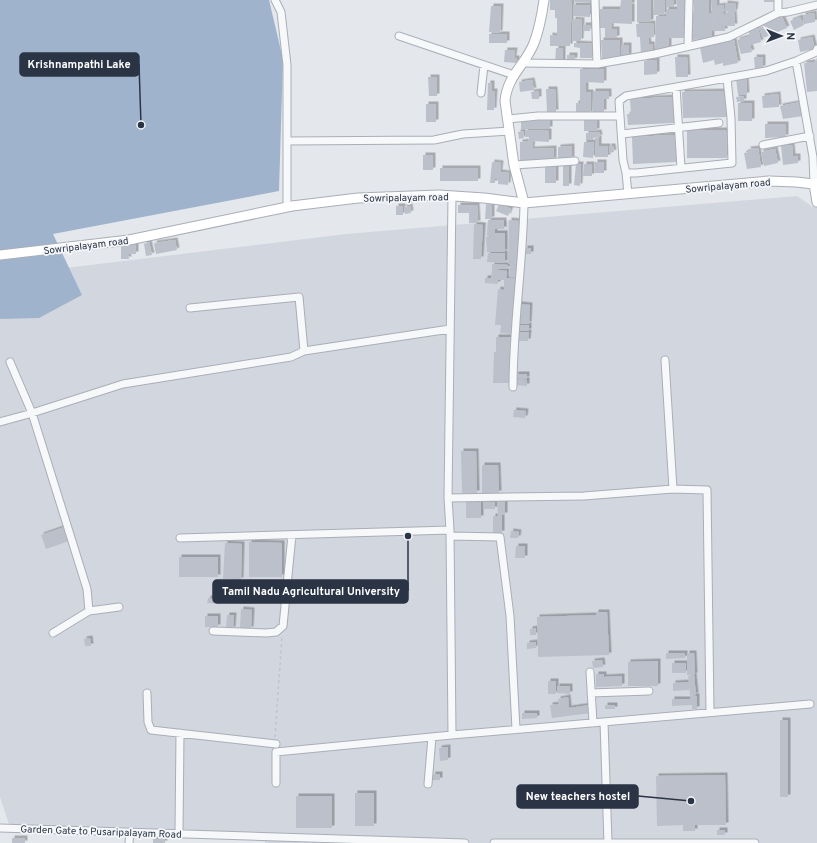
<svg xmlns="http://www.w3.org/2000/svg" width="817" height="843" font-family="Overpass,sans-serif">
  <defs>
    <filter id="shadow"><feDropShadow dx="2.5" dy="-2.5" stdDeviation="0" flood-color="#0004"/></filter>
  </defs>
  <rect width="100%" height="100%" fill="#e4e7ec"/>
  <path fill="#d2d6de" d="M797,196L813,207L817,199V843H265V835L11,830L0,797V276L346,234Z"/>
  <path fill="#9fb4cc" d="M0,0H269L283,59L279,191L53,234L82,295L39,318L0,319Z"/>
  <path fill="#bbc0ca" filter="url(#shadow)" d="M550,0H572L570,46H550V35L557,36V18H555V10H550Z
    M575,0H592V3L575,2Z
    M621,0H632V5H624L632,6V24L612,23L611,29H617V38H605V28H600V9H620Z
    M637,0H651V22H637Z
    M654,0H665L664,15H653Z
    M666,0H674V7H666Z
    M677,0H687L686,38H669V50H655L656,16H667L666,15V9H677Z
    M693,0H709V13H694Z
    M711,0H717V6L724,5V12L712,13Z
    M764,0H776V2H764Z
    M725,3L736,4L735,12L725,11Z
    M573,5H590V17L573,16Z
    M491,6H501L500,33L489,32Z
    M734,12L735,26H725V13Z
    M691,13H712V39L691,40Z
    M712,13H724L725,31H713Z
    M814,13L815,22L804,24L803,15Z
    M782,17L787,28L763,38L759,28Z
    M800,17L804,25L794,30L790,21Z
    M573,19L582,20L581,41H572Z
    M653,23L654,37L648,38L649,44H652L653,54L641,55L640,37H637L636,24Z
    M583,25H591L590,31H583Z
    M758,28L761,42L750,45L752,52L741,54L737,40L750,36L748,30Z
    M489,34H507V43H489Z
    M812,37L815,49L800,52L798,40Z
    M601,40H620V58L602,59Z
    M734,40L738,63L723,66V63L715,65L714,60L703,63L700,47Z
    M574,43L593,44L592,58H580V48L574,47Z
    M621,45H629V58H621Z
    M556,48H563V63L555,62Z
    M505,50H515L514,58H517V63L504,62Z
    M567,55H575V60L567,61Z
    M675,57H687L688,77H676Z
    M754,57H763V68L755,69Z
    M657,60V74L644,75V61Z
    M814,61H817V91L807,92L804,63L813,62L816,79Z
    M580,69H604V83L586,82V92H591L590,114L576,113V103H580Z
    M428,77H437V96H429Z
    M736,78H746L747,95H738Z
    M532,80L534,90L520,92L519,82Z
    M488,83H492V91H495L494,110H487Z
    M546,89H555L556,112H547Z
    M539,91V99H532L531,92Z
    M593,91H609V99H604V112H593Z
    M726,91L727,117L683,118L682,92Z
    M778,94L779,107L763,108L762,96Z
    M744,96V101L737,102L736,97Z
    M673,97L674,123L628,125L627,114H631L630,99Z
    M801,102L803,116L783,119L780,106Z
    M738,103H752V121H738Z
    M426,104H436V122H426Z
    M550,120V129H521V121Z
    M584,120H597V131H584Z
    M765,124H786V137L765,138Z
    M525,130L549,131V142L533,141L532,149L554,148V160H520V142L528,141V148L529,137H525Z
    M687,130H726L727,158H687Z
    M523,131L524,138L519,139L518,132Z
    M599,132L600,137L593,138V140H586V133Z
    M675,135L676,162L633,164L632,137Z
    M595,138H599V146H608V157H595Z
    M584,142H594L593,158L583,157Z
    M792,145L793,156H798V163L783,165L781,146Z
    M572,146V159L558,160V147Z
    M609,146H613L614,152L609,153Z
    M758,148L761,167L747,169L744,153L749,152L748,149Z
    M775,149L778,163L764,166L761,152Z
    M423,155H433V170H423Z
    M492,162L501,163L500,172L509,173L508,185L498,184V179H495V183H490Z
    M595,162H604V173H595Z
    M563,164H569V186H563Z
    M576,164H581L580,186L574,185Z
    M584,164H592V176H583Z
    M545,165H556V183H545Z
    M440,168H478V181H440Z
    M486,204L492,205V219H485Z
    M499,204L511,209L508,216L496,211Z
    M458,205H477L478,223H469V213H458Z
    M396,206H403V215H396Z
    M410,206L411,213L405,214L404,207Z
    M488,220H504V229H495V233H505V252H487L486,237H495L487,236Z
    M509,220L521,221L520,264H508Z
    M474,224L483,225L481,259H473Z
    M175,240L177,250L156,254L154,243Z
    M149,242L152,255L146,256L144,244Z
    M136,243V254H128L129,259H121V244Z
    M525,248H531V254H525Z
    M488,253H505V263L487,262Z
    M492,264L508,265V269H492Z
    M510,264L519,265L518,278L509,277Z
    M492,269L507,271L506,278L517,279L513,334L500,333L501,325H495L498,289L504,290V280H498V284L485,283V278H491Z
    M519,304L530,305L529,324H519Z
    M517,325H529V331H516Z
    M517,332H529L528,341H517Z
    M496,337H512L511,383H493L494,352H496Z
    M516,374H527V379L515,378Z
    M515,379L527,380V386L514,385Z
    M514,410L526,411L525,418L513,417Z
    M461,451H476L477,493H462Z
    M482,465H498L499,493H482Z
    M497,501H505V515H502V533H493V516H498Z
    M466,502H481V518H466Z
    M483,502H495V509H483Z
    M64,527L69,541L46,549L41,535Z
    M511,531L519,532L518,538H510Z
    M249,542L282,543V577H249Z
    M225,543L242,544L241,580L223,579Z
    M516,546H525V558H515Z
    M179,557H218V577H179Z
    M208,598L219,599V604L207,603Z
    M241,609L252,610L251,629H240Z
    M596,612H607L609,655L538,657L537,617L596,615Z
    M227,615H234L233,629H226Z
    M205,616H218V627H205Z
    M536,628V635H530V629Z
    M90,638L91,646H85L84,639Z
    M536,642V648L527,649V643Z
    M666,653H685V658L666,659Z
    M687,653H694L695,675H687Z
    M602,660L603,667L593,668L592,661Z
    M658,661V686H628V662Z
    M672,663H686V673H672Z
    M596,674H604V677L622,676V686L596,687Z
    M694,675L696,695L690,696L689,684V690L673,691V683L689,682L688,676Z
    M548,681H556V694H548Z
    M557,686H570V694L557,693Z
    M690,696H697V709H692V705L672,706V699H690Z
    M568,697L569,708L590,705L591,713L552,718L550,705L559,704L558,699Z
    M605,705H615V709H605Z
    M522,713H537V718L522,719Z
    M780,720H788V797H780Z
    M448,747V760L440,761L439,748Z
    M433,774H440V780H432Z
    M725,775L726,825H695V831H683V825L657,826L656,776Z
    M355,793H374V826H355Z
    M296,796H332V828H296Z
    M717,830H725V835H717Z
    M12,838H25V843H12Z
    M153,839H165V843H153Z"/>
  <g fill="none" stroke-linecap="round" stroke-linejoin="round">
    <g stroke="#a9aeb7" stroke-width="9">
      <path id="street" d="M275,0L281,12L287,65V207
        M595,0L597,64
        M778,13L788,12L817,5
        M399,36L514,75
        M688,46L689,0
        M796,61L813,157L814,184
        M523,63L597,64L655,54L729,37L778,13V0
        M676,87L681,168
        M481,93L484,65
        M508,119L538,116H620
        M622,134L719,123
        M287,141L434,140L463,134L510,131
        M763,145L810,136
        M514,165L575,161
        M626,173H636L732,163L731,118L727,78
        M628,194L626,173L623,160L619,101L626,96L766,71L796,61L816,52L817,49
        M452,196L448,498L450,530L452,735
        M190,308L299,297L304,351
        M665,360L673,489L707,490L710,712
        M10,362L32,413L87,589L89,611
        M513,387C513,325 523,265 524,203
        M0,422L29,414L123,384L291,357L304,351L450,329
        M448,498L584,496L673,489
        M450,536L500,537L510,616L516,729
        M180,538L450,530
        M213,631L266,633L276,632L283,626L292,535
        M53,633L89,611L119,607
        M590,672L593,723
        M147,693L148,722L151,730L276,744
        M591,693L649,691
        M604,722L608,843
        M276,783V752L452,735L810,704
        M428,784L432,737
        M0,828L465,843
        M179,833L180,733
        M129,843L130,832
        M494,843H755"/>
    </g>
    <g stroke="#a9aeb7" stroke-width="11">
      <path id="secondary" d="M814,184L817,202
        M524,203L514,165L505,101C507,76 526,64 534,43C539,30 542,14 544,0
        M0,255L129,240L292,206L358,198L439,195L484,198L524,203L769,181L796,182L814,184L817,183"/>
    </g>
    <path stroke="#c2c5cb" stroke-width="1.5" stroke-dasharray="3 3" stroke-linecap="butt" d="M275,737L282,637"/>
    <use href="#street" stroke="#f7f8fa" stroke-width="7"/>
    <use href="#secondary" stroke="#fff" stroke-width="9"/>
  </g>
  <g text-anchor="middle" stroke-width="3.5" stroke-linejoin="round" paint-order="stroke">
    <g font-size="10" fill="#2b3445" stroke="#f4f6f9">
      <text transform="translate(728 185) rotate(-5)" y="4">Sowripalayam road</text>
      <text transform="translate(406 197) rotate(-1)" y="4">Sowripalayam road</text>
      <text transform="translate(86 245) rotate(-7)" y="4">Sowripalayam road</text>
      <text transform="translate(101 831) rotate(2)" y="4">Garden Gate to Pusaripalayam Road</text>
    </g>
  </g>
  <path fill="none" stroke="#2b3445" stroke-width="1.5" d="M141 125L139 64M408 536L408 591M691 801L638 796"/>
  <g fill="#2b3445" stroke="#f4f6f9" stroke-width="1.5">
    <circle cx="141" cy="125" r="4"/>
    <circle cx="408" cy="536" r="4"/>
    <circle cx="691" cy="801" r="4"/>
  </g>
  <g fill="#2b3445" stroke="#2b3445" stroke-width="1.5">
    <rect x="20" y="53" width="119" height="23" rx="4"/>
    <rect x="213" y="580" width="195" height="23" rx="4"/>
    <rect x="517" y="785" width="121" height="23" rx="4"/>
  </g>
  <g font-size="11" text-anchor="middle" font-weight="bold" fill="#fff">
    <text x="79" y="68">Krishnampathi Lake</text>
    <text x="311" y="595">Tamil Nadu Agricultural University</text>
    <text x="578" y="800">New teachers hostel</text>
  </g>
  <g transform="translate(781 36) rotate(91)" stroke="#f4f6f9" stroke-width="3" paint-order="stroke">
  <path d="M0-3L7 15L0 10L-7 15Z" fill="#2b3445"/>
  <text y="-6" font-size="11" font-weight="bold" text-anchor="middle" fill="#2b3445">N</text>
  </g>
</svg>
